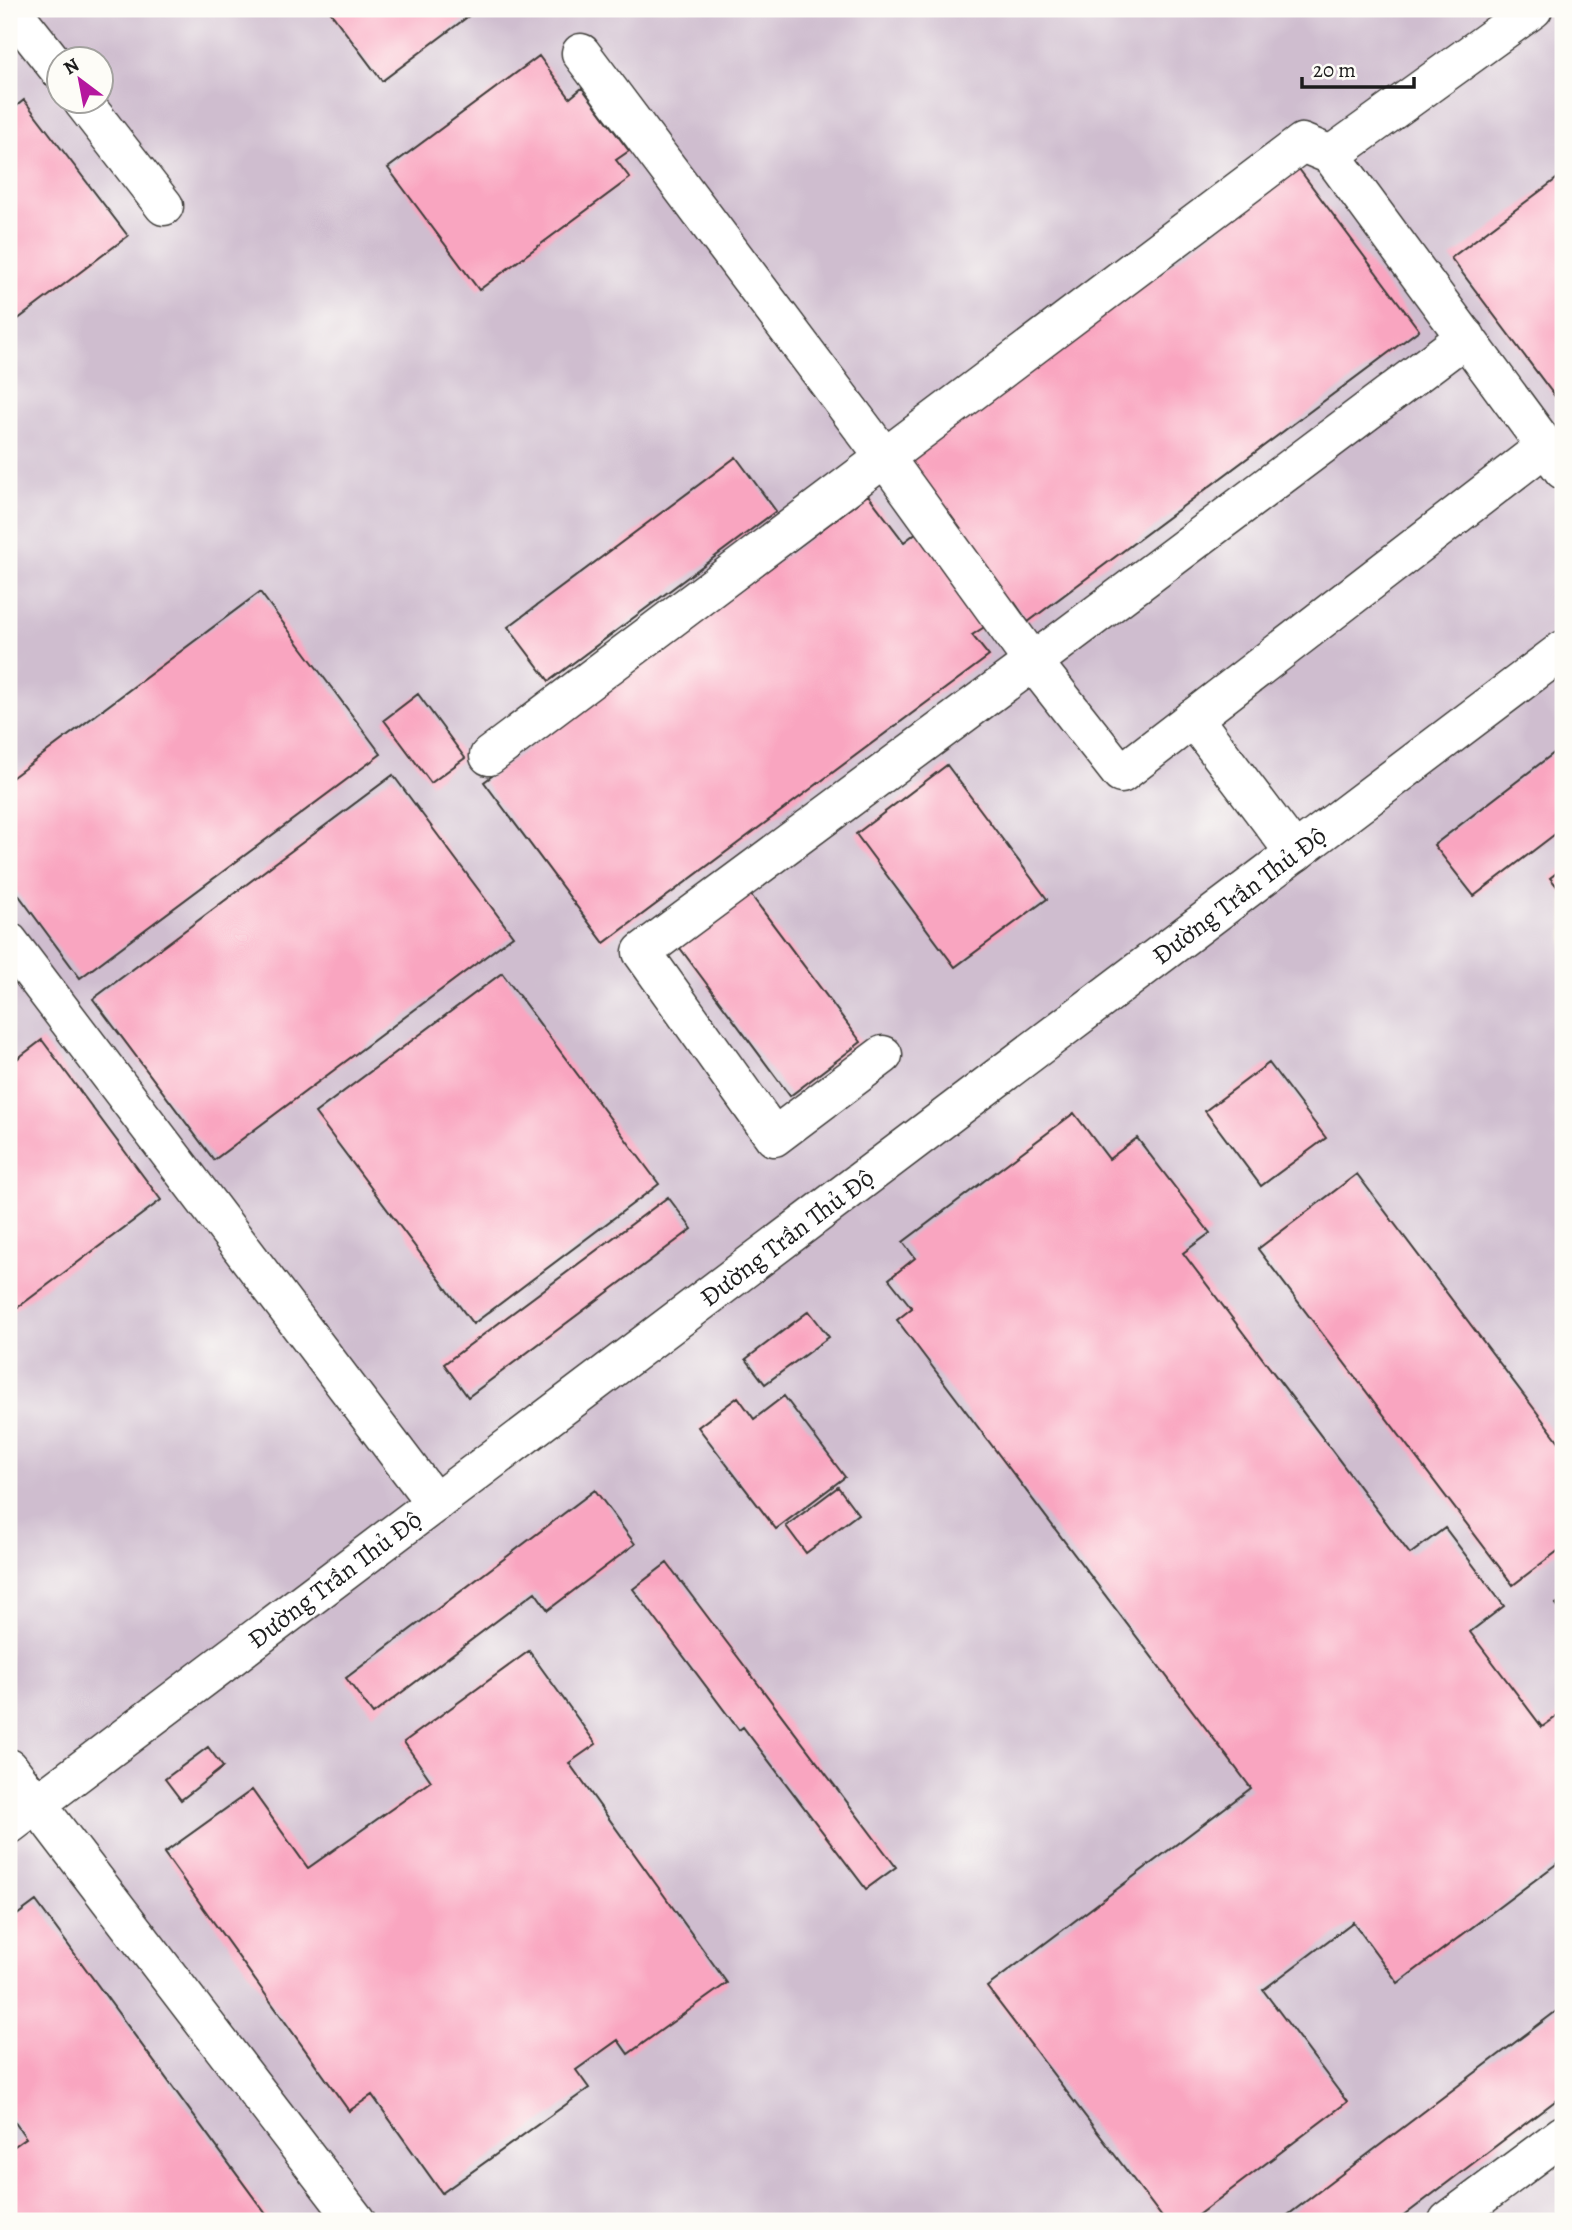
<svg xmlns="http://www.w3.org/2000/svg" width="1572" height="2230" font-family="Alegreya,serif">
  <rect width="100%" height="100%" fill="#fdfcf7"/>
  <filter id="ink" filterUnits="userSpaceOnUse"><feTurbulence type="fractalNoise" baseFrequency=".0143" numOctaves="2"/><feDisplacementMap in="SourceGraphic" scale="14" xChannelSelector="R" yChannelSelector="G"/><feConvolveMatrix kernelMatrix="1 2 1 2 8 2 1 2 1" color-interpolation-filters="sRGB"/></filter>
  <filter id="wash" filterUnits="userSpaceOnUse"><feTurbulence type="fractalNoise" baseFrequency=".00686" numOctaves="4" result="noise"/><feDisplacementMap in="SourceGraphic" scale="28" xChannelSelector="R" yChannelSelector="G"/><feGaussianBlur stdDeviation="1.57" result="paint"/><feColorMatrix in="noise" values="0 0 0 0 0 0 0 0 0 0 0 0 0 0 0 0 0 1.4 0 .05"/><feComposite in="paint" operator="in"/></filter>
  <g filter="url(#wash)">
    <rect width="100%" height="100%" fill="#f3e7ce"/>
    <path fill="#cfbdcf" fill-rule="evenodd" d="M9,9H1563V2221H9ZM60,60H102V102H60Z"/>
    <g id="blocks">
      <path fill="#f9a5c0" d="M328,9H478L382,81Z
        M539,56L570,98L582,88L629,151L616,160L630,178L479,290L388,168Z
        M24,100L128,236L9,326V112Z
        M1299,169L1419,330L1028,622L1015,603L1000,617L972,635L989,656L604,943L484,782L868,495L904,542L931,521L908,460Z
        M1563,174V407L1451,258Z
        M736,457L776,511L549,681L508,627Z
        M260,592L381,754L80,978L9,882V780Z
        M418,694L465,758L431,783L384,720Z
        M1563,746V828L1474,896L1434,845Z
        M947,765L1047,899L955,967L856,834Z
        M393,775L513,936L214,1160L93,999Z
        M1563,868V894L1550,878Z
        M748,891L861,1042L790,1096L677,944Z
        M502,973L659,1184L473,1324L315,1113Z
        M42,1040L161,1200L9,1314V1065Z
        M1269,1063L1326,1138L1261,1186L1205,1111Z
        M1074,1113L1109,1159L1137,1138L1210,1233L1183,1253L1410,1554L1445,1528L1504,1606L1470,1632L1542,1727L1563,1712V1859L1398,1983L1353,1922L1263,1990L1347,2102L1190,2221H1165L987,1987L1251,1788L897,1320L912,1308L889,1279L915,1258L903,1242Z
        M1357,1174L1563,1447V1547L1513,1585L1258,1249Z
        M668,1197L692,1229L468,1397L444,1364Z
        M809,1311L829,1337L765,1384L746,1359Z
        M784,1396L845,1477L776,1529L698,1427L738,1397L754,1419Z
        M838,1487L858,1514L806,1553L786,1526Z
        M595,1490L635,1544L548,1610L535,1592L373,1714L346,1678Z
        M667,1563L896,1867L866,1889L743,1727L739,1730L633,1589Z
        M1563,1599V1613L1556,1604Z
        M529,1651L596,1744L569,1763L727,1983L628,2054L618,2040L576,2070L589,2088L442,2193L372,2095L349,2111L164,1853L252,1790L308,1868L431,1781L404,1742Z
        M208,1747L223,1767L181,1800L165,1779Z
        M36,1901L271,2221H9V2150L26,2138L9,2114V1921Z
        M1563,2006V2095L1397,2221H1280Z
        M1563,2210V2221H1548Z"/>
    </g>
  </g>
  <g filter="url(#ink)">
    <use href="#blocks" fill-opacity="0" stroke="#3c3a37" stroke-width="2"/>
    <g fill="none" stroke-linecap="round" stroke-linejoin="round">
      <g stroke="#3c3a37" stroke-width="41">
        <g id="minor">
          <path d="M11,9L60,71"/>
          <path d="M581,53L885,458L1033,662L1121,774L1546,446"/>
          <path d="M83,102L164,206"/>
          <path d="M1331,155L1533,9"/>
          <path d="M1193,718L1295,853"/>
          <path d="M489,756L1302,143L1331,155L1563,470"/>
          <path d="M9,942L435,1503"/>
          <path d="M883,1055L774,1137L642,952L1033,662L1466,337"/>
          <path d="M9,1768L356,2221"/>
          <path id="s1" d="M9,1825L1563,650"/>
          <path d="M1448,2221L1563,2135"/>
        </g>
      </g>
      <use href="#minor" stroke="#fff" stroke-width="38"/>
    </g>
  </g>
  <g text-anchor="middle" stroke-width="6" stroke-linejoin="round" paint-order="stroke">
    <g font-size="26" fill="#1c1c1c" stroke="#fdfcf7">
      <text dy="9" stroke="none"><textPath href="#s1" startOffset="1542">Đường Trần Thủ Độ</textPath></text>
      <text dy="9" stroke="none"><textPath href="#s1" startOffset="975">Đường Trần Thủ Độ</textPath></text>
      <text dy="9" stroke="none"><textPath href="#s1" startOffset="408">Đường Trần Thủ Độ</textPath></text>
    </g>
  </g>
  <rect width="1572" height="2230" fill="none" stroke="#fdfcf7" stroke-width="35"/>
  <g transform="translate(80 80) rotate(328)"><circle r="33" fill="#fdfcf7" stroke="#a3a29f" stroke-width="2"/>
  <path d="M0-5L12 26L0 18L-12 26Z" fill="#b5179e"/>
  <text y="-10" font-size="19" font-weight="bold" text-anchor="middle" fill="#1c1c1c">N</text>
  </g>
  <path d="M1302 77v10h112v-10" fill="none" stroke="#1c1c1c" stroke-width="3.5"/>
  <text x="1313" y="77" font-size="21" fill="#1c1c1c" stroke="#fdfcf7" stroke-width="5" paint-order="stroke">20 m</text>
</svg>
